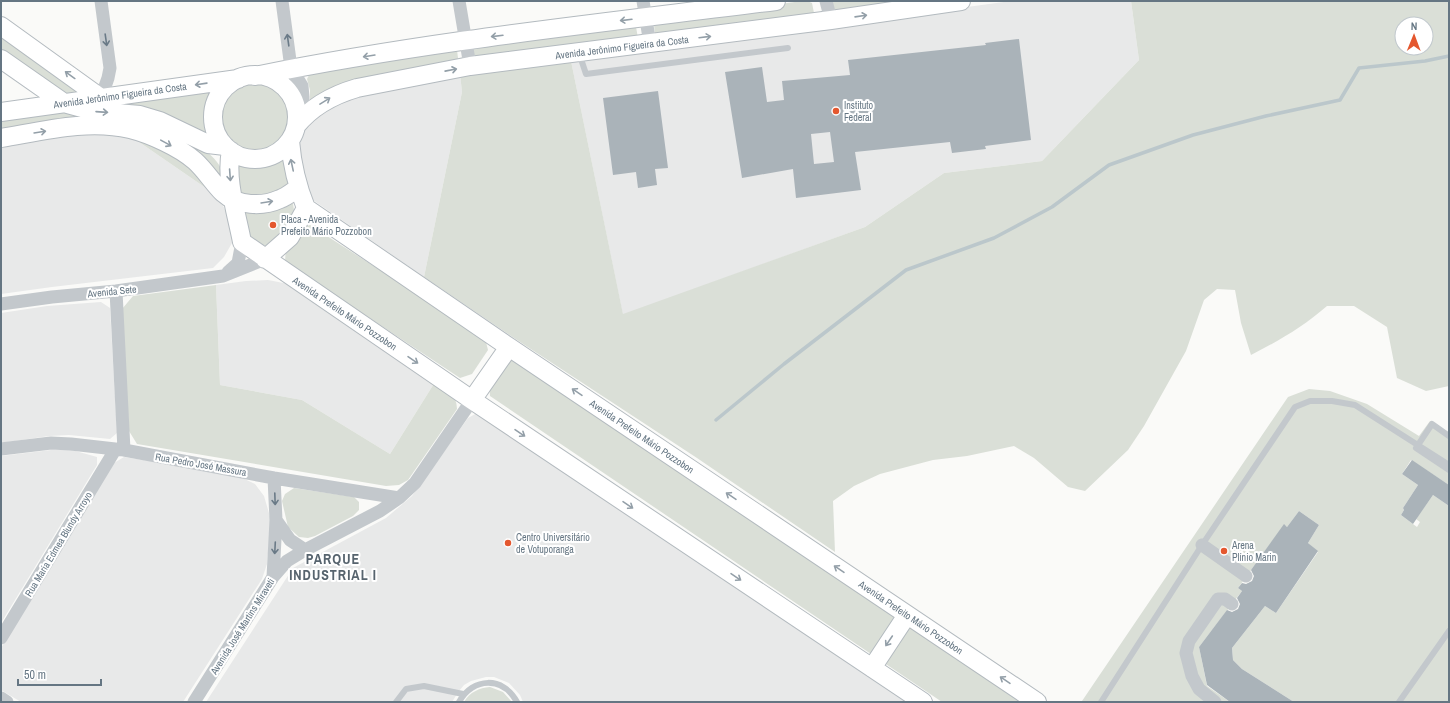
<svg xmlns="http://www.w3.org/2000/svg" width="1450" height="703" font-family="'Archivo Narrow',sans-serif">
  <rect width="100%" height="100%" fill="#fafaf8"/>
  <path fill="#e8e9e9" d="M1011,1H1131L1139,60L1042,161L944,173L865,227L623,315L571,61Z
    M460,74L462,92L424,277L313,200L305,187L297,143L303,125L331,100Z
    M72,131L126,133L216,195L221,202L231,221L232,243L224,257L213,268L52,287L1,294V143Z
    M268,280L299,286L435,382L390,454L302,400L220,385L216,285L246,281Z
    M101,302L110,308L117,433L110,439L69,435L49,436L1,443V313L47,306Z
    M477,413L912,702H523L520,695L509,683L494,677H486L471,681L464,685L459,691L452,702H206L293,568L386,518L412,496L468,418Z
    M51,450H72L97,457V465L1,623V456Z
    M124,457L234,474L255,484L264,496L271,520L267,564L262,579L183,702H21L1,690V648L114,463Z"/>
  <path fill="#dadfd7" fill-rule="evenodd" d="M802,1H807L812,3L814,13L811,18L655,34L654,25L661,20Z
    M833,1H932L839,13L833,10Z
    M1131,1H1449V386L1426,391L1397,378L1387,327L1354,306H1327C1303,327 1280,340 1251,355L1241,323L1235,290L1217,289L1204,300L1186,351L1144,426L1128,450L1085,491L1068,487L1034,458L1014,446L967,456L933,460L880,474L854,486L833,501L835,552L697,458L514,338L424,277L462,92L460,74L571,61L623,314L865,227L944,173L1042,161L1139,60ZM1402,24H1426V48H1402Z
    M636,27L638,38L480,60L474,56L473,48L478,42Z
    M1,31L84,92L69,95L1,50Z
    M449,48L457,50L458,58L455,64L310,102V90L307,79L309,75Z
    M219 117a35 35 0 1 1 70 0a35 35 0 1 1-70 0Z
    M217,88C209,102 205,114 210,130L207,133L202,134L98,103Z
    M63,108L117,116L207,152C218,161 222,168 226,181L146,129L1,134V116Z
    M126,133L148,139L200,172L216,195Z
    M284,154L289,183L287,190L266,199L241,193L235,163L237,159C246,164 259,164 269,161C274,160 278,156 284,154Z
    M287,204H293L294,210L292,224L266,246L251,240L245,231L241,210Z
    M310,225L485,338L488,350L472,374L460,378L285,262L286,246L301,228Z
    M216,285L220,385L302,400L390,454L435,382C446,389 457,394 457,409L408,480L399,485L386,486L137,444L129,431L122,309L133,296Z
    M518,358L1029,702H942L490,396L489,383L505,361Z
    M1309,389L1330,391L1367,404L1419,436L1430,421L1449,433V485L1411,460L1402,474L1418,485L1403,508L1404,510L1401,515L1417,527L1420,522L1416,519L1433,495L1449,506V702H1294L1242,669L1233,660L1232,648L1265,606L1276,613L1318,552L1308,543L1319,525L1299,511L1287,527L1284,525L1238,588L1242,591L1199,647L1207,686L1230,702H1078L1082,701L1288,397Z
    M294,488L354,497L359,502V510L353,516L315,536L308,538L299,537L288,527L282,501L285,494Z
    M490,687L503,692L512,702H464C470,692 479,688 490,687Z"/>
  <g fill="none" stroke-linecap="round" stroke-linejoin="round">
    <path stroke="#bbc7cb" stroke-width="3.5" d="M716,420L784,364L906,270L994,238L1052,207L1109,165L1193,135L1266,116L1340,100L1359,68L1425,61L1449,56"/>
  </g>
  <path fill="#aab3b9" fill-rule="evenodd" d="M1019,39L1031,140L985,146L986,149L952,153L950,142L855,152L861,190L796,198L793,169L742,178L725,72L762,67L767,102L784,100L782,81L850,75L848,60L986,45L985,43ZM830,132L834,162L814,164L811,134Z
    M658,91L668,168L655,169L657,185L638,188L636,172L613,175L603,98Z
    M1412,460L1449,485V506L1433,495L1413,524L1401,515L1404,510L1403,508L1418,485L1402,474Z
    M1299,511L1319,525L1308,543L1318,551L1276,613L1265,606L1232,648L1233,660L1242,669L1294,702H1230L1207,685L1199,647L1227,610L1232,612L1238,609L1240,604L1237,598L1242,591L1238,588L1242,583L1246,584L1252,581L1254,576L1251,570L1284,524L1287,527Z"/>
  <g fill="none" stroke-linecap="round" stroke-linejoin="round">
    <g stroke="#b3babf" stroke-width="20">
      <path id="secondary" d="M1,26L101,98
        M1,59L64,103L93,111L140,115L160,121L208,144L225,146
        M213 117a42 42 0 1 1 84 0a42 42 0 1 1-84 0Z
        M255,76C427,41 602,23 776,1
        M1,112L238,79
        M296,126C312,106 333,95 357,88L470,66L831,20L961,1
        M1,138C43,131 88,119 130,129C150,134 179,147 195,161C205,170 213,183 223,193C237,206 263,207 280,199C286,197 292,192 298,188
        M290,141C292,165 297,186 306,208L509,347L1037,702
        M231,151C225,179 237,215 242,242L472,400L923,702
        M265,259L290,237L306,208
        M472,400L509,347
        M872,668L907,615"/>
    </g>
    <path stroke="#c3c8cc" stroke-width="6" d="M578,54L581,59L586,74L788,48
      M1449,436L1432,424L1416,448L1449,470
      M396,702L406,689L424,686L463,694
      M459,702C473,677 503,676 517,702
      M1101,702L1202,545L1295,407L1310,401H1332L1355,405L1449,465
      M1399,702L1449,631"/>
    <path stroke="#c3c8cc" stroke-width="13" d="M101,1L110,68L108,78L101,98
      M282,1L291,68L302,86L303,97V108L297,116
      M459,1L470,66
      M643,1L650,44
      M826,1L831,20
      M228,272L238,263L242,242
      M116,291L124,450
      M1,304L52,297L116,291L223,276L265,259
      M1,449L51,443L71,444L124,450L274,478L399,498
      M276,520L290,540L305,550
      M1202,545L1246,576
      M273,577L276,520L274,478
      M1,638L115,450
      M1,698L7,702
      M194,702L273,577L287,561L305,550L380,511L399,498L415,483L472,400
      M1215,702L1199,689L1192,676L1186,653L1189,641L1218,599H1225L1232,604"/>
    <use href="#secondary" stroke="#fff" stroke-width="18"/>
  </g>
  <defs><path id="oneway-shaft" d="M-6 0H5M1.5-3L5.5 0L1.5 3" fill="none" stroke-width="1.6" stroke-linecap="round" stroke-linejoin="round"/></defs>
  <g stroke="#939fa8">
    <use href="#oneway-shaft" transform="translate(861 16) rotate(-8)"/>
    <use href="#oneway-shaft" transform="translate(626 20) rotate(173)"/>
    <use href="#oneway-shaft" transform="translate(497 36) rotate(173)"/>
    <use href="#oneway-shaft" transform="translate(705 37) rotate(-7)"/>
    <use href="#oneway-shaft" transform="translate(369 56) rotate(171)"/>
    <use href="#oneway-shaft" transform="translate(451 70) rotate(-11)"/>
    <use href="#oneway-shaft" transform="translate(70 75) rotate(-144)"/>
    <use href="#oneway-shaft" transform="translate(201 84) rotate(172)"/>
    <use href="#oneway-shaft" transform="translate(325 101) rotate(-32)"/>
    <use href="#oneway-shaft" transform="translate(102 112) rotate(4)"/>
    <use href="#oneway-shaft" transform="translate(40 132) rotate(-9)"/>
    <use href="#oneway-shaft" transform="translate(166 143) rotate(29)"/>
    <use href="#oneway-shaft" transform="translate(292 165) rotate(-102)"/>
    <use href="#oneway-shaft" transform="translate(230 175) rotate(86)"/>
    <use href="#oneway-shaft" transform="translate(267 202) rotate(-9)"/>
    <use href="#oneway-shaft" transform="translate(413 360) rotate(34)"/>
    <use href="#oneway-shaft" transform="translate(577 392) rotate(-146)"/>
    <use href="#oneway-shaft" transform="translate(520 433) rotate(34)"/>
    <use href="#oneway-shaft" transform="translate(731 496) rotate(-146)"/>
    <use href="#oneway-shaft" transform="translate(628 505) rotate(34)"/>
    <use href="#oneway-shaft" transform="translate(839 569) rotate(-146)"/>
    <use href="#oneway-shaft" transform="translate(736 577) rotate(34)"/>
    <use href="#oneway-shaft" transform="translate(889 641) rotate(124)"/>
    <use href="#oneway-shaft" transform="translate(1005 680) rotate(-146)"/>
  </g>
  <g stroke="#6a7a87">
    <use href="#oneway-shaft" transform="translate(106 40) rotate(82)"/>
    <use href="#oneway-shaft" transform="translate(288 40) rotate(-98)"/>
    <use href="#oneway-shaft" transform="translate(275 499) rotate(88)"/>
    <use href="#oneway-shaft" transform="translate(275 548) rotate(93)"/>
  </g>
  <g fill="#e4572e" stroke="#fff" stroke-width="1.5">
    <circle cx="836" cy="111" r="4"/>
    <circle cx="273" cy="225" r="4"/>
    <circle cx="508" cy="543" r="4"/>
    <circle cx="1224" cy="551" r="4"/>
  </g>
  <g text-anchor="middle" stroke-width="4" stroke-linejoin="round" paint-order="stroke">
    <g font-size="10" fill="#657683" stroke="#fff">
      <text transform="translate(622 47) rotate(-7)" y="4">Avenida Jerônimo Figueira da Costa</text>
      <text transform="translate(120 95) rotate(-8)" y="4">Avenida Jerônimo Figueira da Costa</text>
      <text transform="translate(112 291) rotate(-6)" y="4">Avenida Sete</text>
      <text transform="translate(345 313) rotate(34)" y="4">Avenida Prefeito Mário Pozzobon</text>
      <text transform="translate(642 436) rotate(34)" y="4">Avenida Prefeito Mário Pozzobon</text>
      <text transform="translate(201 464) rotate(10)" y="4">Rua Pedro José Massura</text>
      <text transform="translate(58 544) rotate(-59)" y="4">Rua Maria Edmea Blundy Arroyo</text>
      <text transform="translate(911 617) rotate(34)" y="4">Avenida Prefeito Mário Pozzobon</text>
      <text transform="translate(242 626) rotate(-58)" y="4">Avenida José Martins Miraveti</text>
    </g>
    <g font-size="10" fill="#657683" stroke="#fff" text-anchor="start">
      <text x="844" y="109">Instituto<tspan x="844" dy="12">Federal</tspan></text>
      <text x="281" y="223">Placa - Avenida<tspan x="281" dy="12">Prefeito Mário Pozzobon</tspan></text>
      <text x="516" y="541">Centro Universitário<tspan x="516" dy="12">de Votuporanga</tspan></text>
      <text x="1232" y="549">Arena<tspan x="1232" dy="12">Plínio Marin</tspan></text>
    </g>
    <g font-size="14" font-weight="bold" letter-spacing="1" fill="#57646e" stroke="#fff">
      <text x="333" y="564">PARQUE<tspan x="333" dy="16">INDUSTRIAL I</tspan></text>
    </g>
  </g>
  <rect width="1450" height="703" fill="none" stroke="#657683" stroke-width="4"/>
  <g transform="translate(1414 36) rotate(1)"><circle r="19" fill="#ffffff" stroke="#c1c8cd"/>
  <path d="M0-3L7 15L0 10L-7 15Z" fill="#e4572e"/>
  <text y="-6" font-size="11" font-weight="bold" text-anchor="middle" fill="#657683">N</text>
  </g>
  <path d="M18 679v6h83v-6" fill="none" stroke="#657683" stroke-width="2"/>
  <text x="24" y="679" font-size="12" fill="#657683" stroke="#ffffff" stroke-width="3" paint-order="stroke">50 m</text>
</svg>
